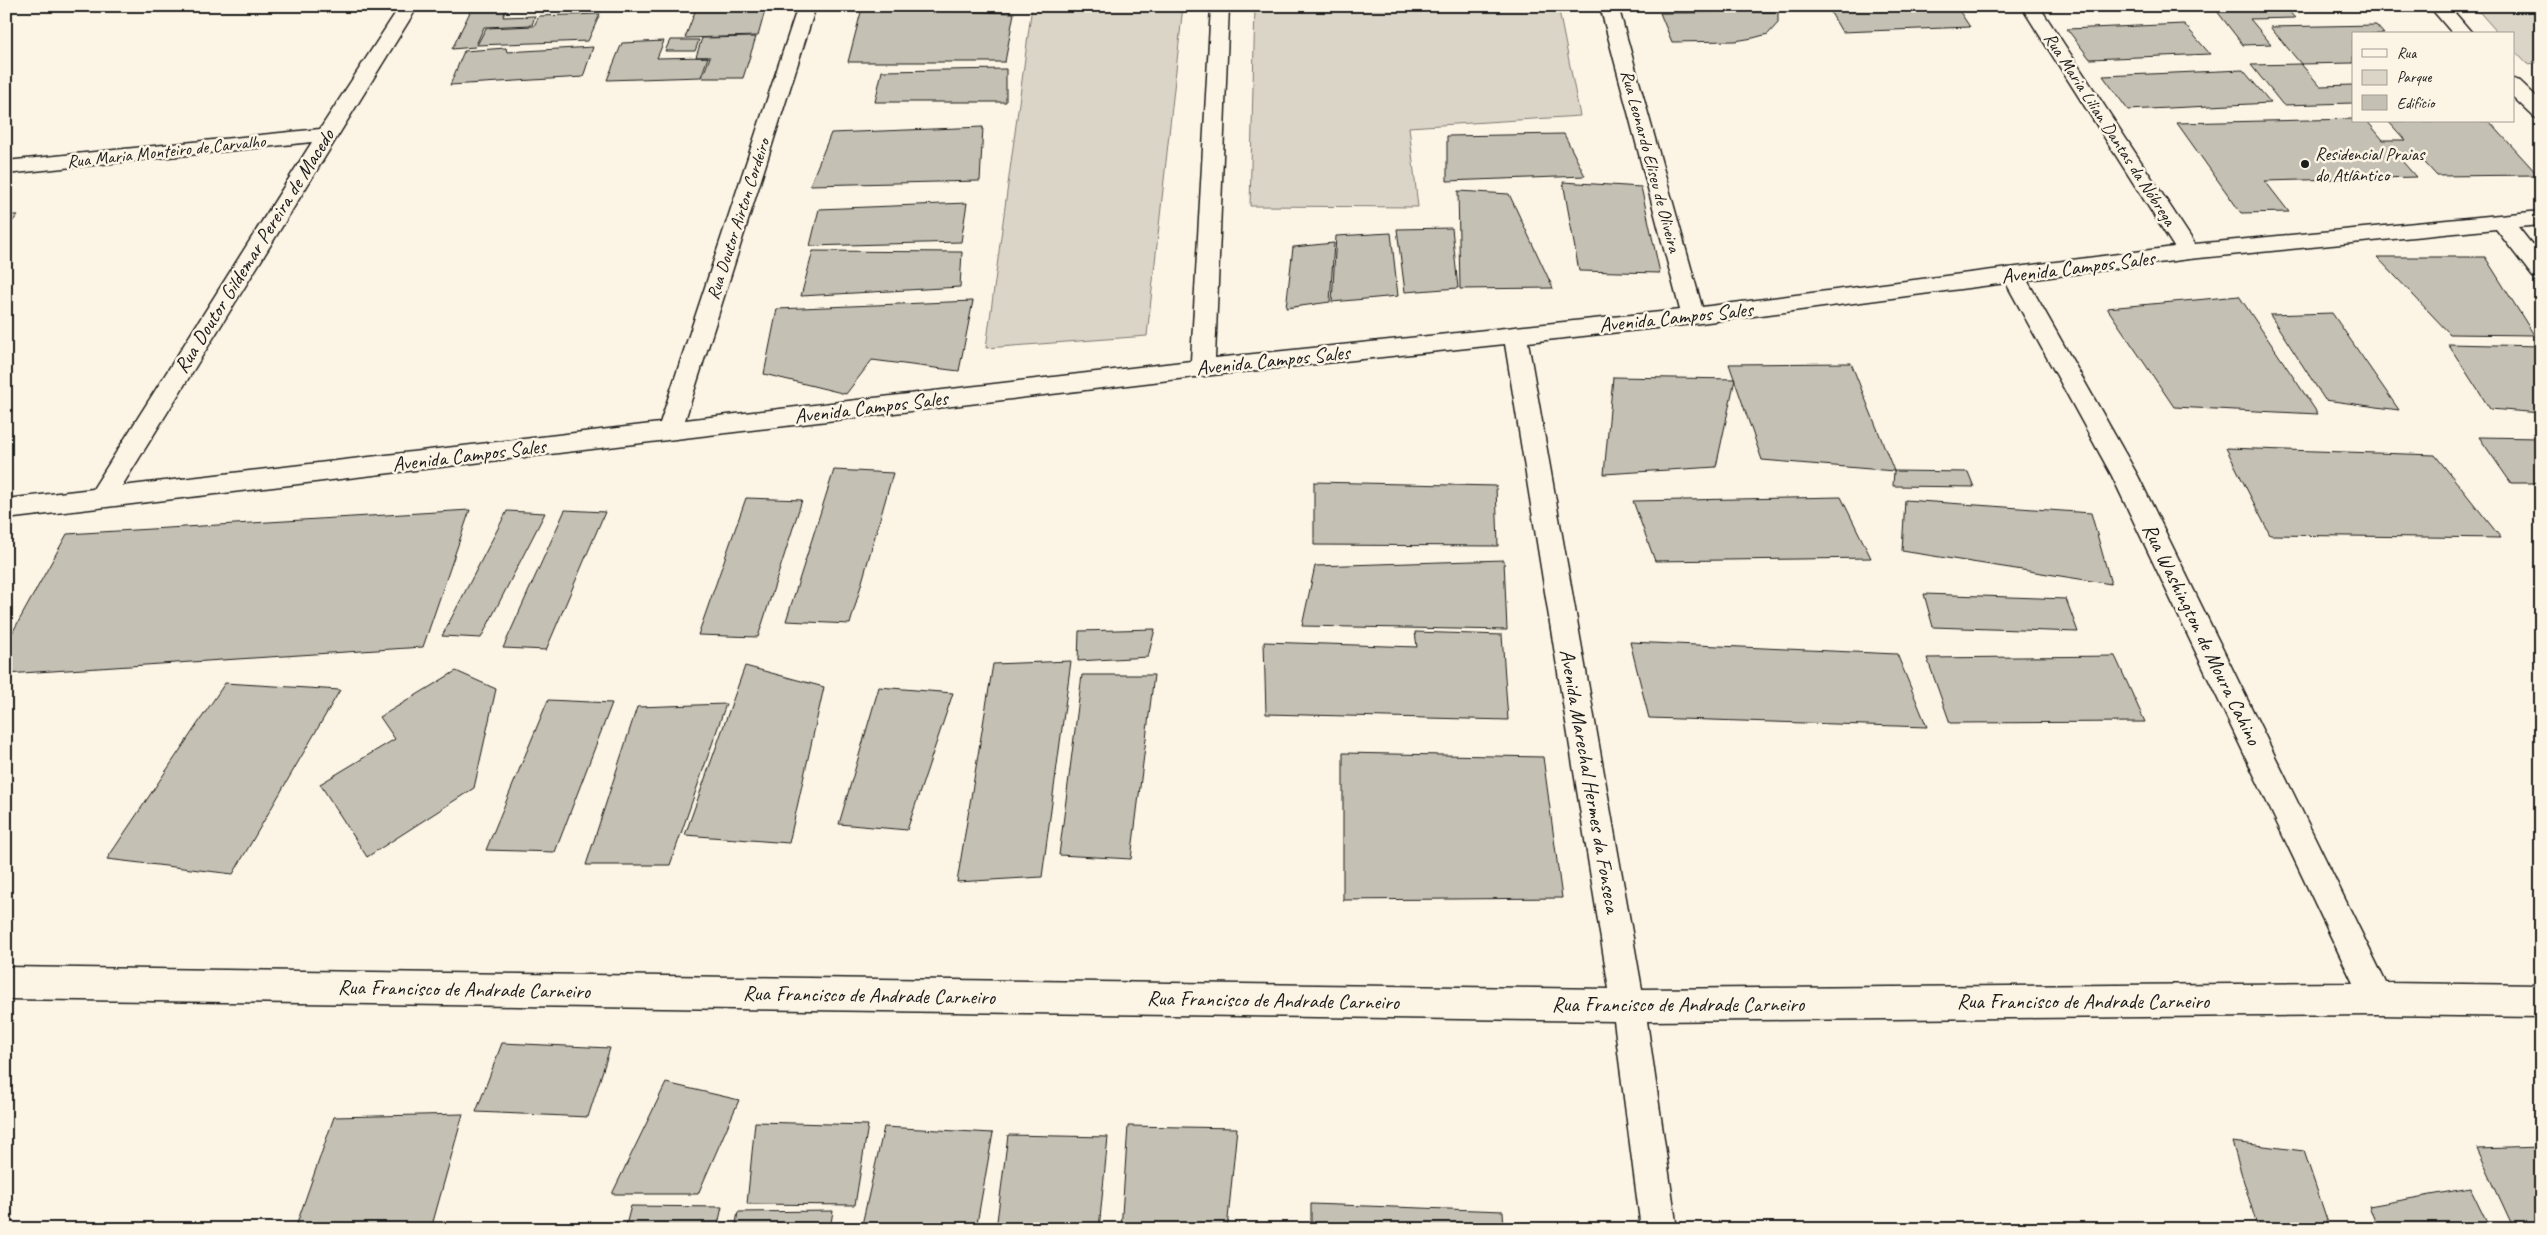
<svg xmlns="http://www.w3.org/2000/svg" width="2547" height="1235" font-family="Caveat,sans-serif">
  <rect width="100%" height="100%" fill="#fcf5e5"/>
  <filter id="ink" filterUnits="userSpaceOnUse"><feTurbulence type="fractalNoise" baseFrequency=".02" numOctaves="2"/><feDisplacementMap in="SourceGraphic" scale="10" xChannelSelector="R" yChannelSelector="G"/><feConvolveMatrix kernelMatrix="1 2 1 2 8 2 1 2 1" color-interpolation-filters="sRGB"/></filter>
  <g filter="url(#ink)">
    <path fill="#dbd5c8" stroke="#7c7872" d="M1032,6H1183L1147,336L986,348Z
      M1255,6H1558L1580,116L1409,127L1418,207L1250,206Z
      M2474,6H2541V62L2527,64L2513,49V34H2499Z"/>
    <path fill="#c4c0b3" stroke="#1c1c1c" d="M1827,6H1956L1970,27L1842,32Z
      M2213,6H2284L2295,18L2250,19L2271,44L2243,45Z
      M766,7L758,36L685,38L696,9Z
      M862,8L1014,13L1005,62H848Z
      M506,9L503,17L535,16L532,25L484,27L475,47L452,49L471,10Z
      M1778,12V23L1768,34L1753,38L1735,41L1672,42L1660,13Z
      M600,14L588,41L477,45L486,28L534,26L539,16Z
      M2184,24L2210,54L2090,59L2067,29Z
      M2376,25L2384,34H2353V63L2301,64L2270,27Z
      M756,37L743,78H702L710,57H696L702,38Z
      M670,40H699L695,51H665Z
      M664,41L657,58L708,57L701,77L607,80L622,43Z
      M593,47L583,77L450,85L464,51L506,48L507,52Z
      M2301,64L2320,86L2353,85V103L2283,105L2251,65Z
      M1006,69V102H875L882,71Z
      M2243,70L2271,103L2128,110L2103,76Z
      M2353,119V121H2367L2383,140H2405L2388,121H2489L2538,175L2437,176L2416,153H2395L2416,177L2265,181L2289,212L2241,213L2177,123Z
      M983,127L980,181L810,185L831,133Z
      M1564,134L1585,176L1447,181V136Z
      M1563,182L1641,187L1660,273L1579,271Z
      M1458,191L1509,194L1553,288L1460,289Z
      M967,203L961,242L810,246L819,209Z
      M6,215H18L6,229Z
      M1452,228L1458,288L1405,292L1397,229Z
      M1391,233L1398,296L1332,302L1336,236Z
      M1334,243L1330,302L1286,308L1293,247Z
      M813,251L962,252L960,287L801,296Z
      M2377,257H2485L2534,335L2450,334Z
      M2239,296L2318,414L2174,407L2107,308Z
      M973,301L959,371L872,360L846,394L764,374L777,309Z
      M2332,313L2399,410L2325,400L2270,315Z
      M2448,344L2541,346V413L2490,409Z
      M1851,363L1894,471L1762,460L1729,364Z
      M1613,377L1735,379L1716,467L1604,474Z
      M2479,437L2541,438V483H2511Z
      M2226,448L2435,455L2501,538L2270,535Z
      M834,470L893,473L850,624L786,621Z
      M1894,471L1968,472L1974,487L1893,486Z
      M1314,482L1496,486L1498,546L1314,545Z
      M1841,497L1871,558L1655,561L1633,501Z
      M746,498L802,500L758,637L698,635Z
      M1905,500L2091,513L2111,584L1902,551Z
      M470,510L423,647L6,674V644L67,534Z
      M565,510L605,512L546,650L503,648Z
      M507,511L545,513L481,638L442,636Z
      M1504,560L1507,630L1302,626L1315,566Z
      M1924,594L2066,599L2078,632L1933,627Z
      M1155,629L1148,657L1078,661L1079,631Z
      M1415,632L1502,635L1508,720L1266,714L1264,642L1417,647Z
      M1630,642L1897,654L1927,727L1649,718Z
      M2115,656L2145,722L1950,723L1927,658Z
      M1071,661L1042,877L957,882L993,664Z
      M745,666L824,687L789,843L685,835Z
      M456,671L496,689L474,788L367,857L320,784L395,739L380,717Z
      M1082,675H1154L1131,859L1059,855Z
      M225,683L340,690L233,874L107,859Z
      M879,687L953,693L907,830L839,824Z
      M548,700L612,703L555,852L486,850Z
      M726,704L670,865H586L637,707Z
      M1343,753L1543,757L1562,898L1343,900Z
      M502,1043L610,1048L588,1117L476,1112Z
      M666,1083L739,1100L698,1194H612Z
      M463,1114L431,1229H295L334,1117Z
      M755,1122L868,1125L855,1205L747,1204Z
      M1128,1126L1237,1128L1227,1229H1121Z
      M884,1127L993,1133L976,1229H861Z
      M1008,1135L1108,1137L1099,1229H996Z
      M2232,1142L2304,1151L2330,1229H2258Z
      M2541,1147V1229H2514L2477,1149Z
      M2470,1188L2490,1229H2378L2369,1206Z
      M1311,1204L1503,1211L1504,1229H1311Z
      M631,1206L722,1207L717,1229H625Z
      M833,1211L830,1229H735L738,1212Z"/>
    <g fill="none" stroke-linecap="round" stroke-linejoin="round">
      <g stroke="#1c1c1c" stroke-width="3">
        <path id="minor" d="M400,6H418L122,486L660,423L798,6H816L685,420L1191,361L1211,6H1229L1215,358L1680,310L1600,6H1618L1702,307L2174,247L2021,6H2039L2195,244L2541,211V225L2518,227L2541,256V279L2533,277L2496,229L2189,259L2027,280L2138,476L2386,983L2541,985V1017L2377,1015L1647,1021L1677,1229H1641L1614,1021L6,999V967L1609,989L1505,344L1203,376L6,519V499L93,489L312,142L6,174V161L320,129ZM2006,283L2112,476L2353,983L1642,989L1528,342L1693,324Z
          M2429,6H2449L2473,34H2453Z
          M2513,79L2520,81L2541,101V119L2534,117L2513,97Z"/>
      </g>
      <use href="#minor" fill="#fcf5e5" fill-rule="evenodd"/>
    </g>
  </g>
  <circle fill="#1c1c1c" stroke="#fcf5e5" stroke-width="2" cx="2305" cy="164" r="5"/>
  <g text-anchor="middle" stroke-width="5" stroke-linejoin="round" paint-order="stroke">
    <g font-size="18" fill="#1c1c1c" stroke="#fcf5e5">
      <text transform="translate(2110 129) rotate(57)" y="6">Rua Maria Lilian Dantas da Nóbrega</text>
      <text transform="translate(166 151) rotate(-6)" y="6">Rua Maria Monteiro de Carvalho</text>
      <text transform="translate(1651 161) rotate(75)" y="6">Rua Leonardo Eliseu de Oliveira</text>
      <text transform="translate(738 219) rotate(-72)" y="6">Rua Doutor Airton Cordeiro</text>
    </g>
    <g font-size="18" fill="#1c1c1c" stroke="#fcf5e5" text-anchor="start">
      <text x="2315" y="160">Residencial Praias<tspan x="2315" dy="21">do Atlântico</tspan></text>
    </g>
    <g font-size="21" fill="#1c1c1c" stroke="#fcf5e5">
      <text transform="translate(254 251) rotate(-58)" y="7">Rua Doutor Gildemar Pereira de Macedo</text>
      <text transform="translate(2078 267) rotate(-7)" y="7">Avenida Campos Sales</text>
      <text transform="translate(1676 317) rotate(-6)" y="7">Avenida Campos Sales</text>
      <text transform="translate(1273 360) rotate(-6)" y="7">Avenida Campos Sales</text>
      <text transform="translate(871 407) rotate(-7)" y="7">Avenida Campos Sales</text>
      <text transform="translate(469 455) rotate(-7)" y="7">Avenida Campos Sales</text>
      <text transform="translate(2202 634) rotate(64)" y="7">Rua Washington de Moura Cahino</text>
      <text transform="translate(1590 781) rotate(80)" y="7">Avenida Marechal Hermes da Fonseca</text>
      <text transform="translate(464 989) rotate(1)" y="7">Rua Francisco de Andrade Carneiro</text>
      <text transform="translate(869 995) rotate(1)" y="7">Rua Francisco de Andrade Carneiro</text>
      <text transform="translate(1273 1000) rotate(1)" y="7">Rua Francisco de Andrade Carneiro</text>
      <text x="2083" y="1008">Rua Francisco de Andrade Carneiro</text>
      <text x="1678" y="1011">Rua Francisco de Andrade Carneiro</text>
    </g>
  </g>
  <rect width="2547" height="1235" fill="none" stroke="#fcf5e5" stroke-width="25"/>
  <rect x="12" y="12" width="2522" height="1210" fill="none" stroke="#1c1c1c" stroke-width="2" filter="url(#ink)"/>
  <rect x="2352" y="32" width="162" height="90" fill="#fcf5e5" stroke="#a29e95"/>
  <rect x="2362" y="49" width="25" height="8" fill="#fcf5e5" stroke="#a29e95"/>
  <text x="2397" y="58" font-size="15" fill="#1c1c1c">Rua</text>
  <rect x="2362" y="70" width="25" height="15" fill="#dbd5c8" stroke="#a29e95"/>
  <text x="2397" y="82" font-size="15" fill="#1c1c1c">Parque</text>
  <rect x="2362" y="95" width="25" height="15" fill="#c4c0b3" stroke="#a29e95"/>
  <text x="2397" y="108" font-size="15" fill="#1c1c1c">Edifício</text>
</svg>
